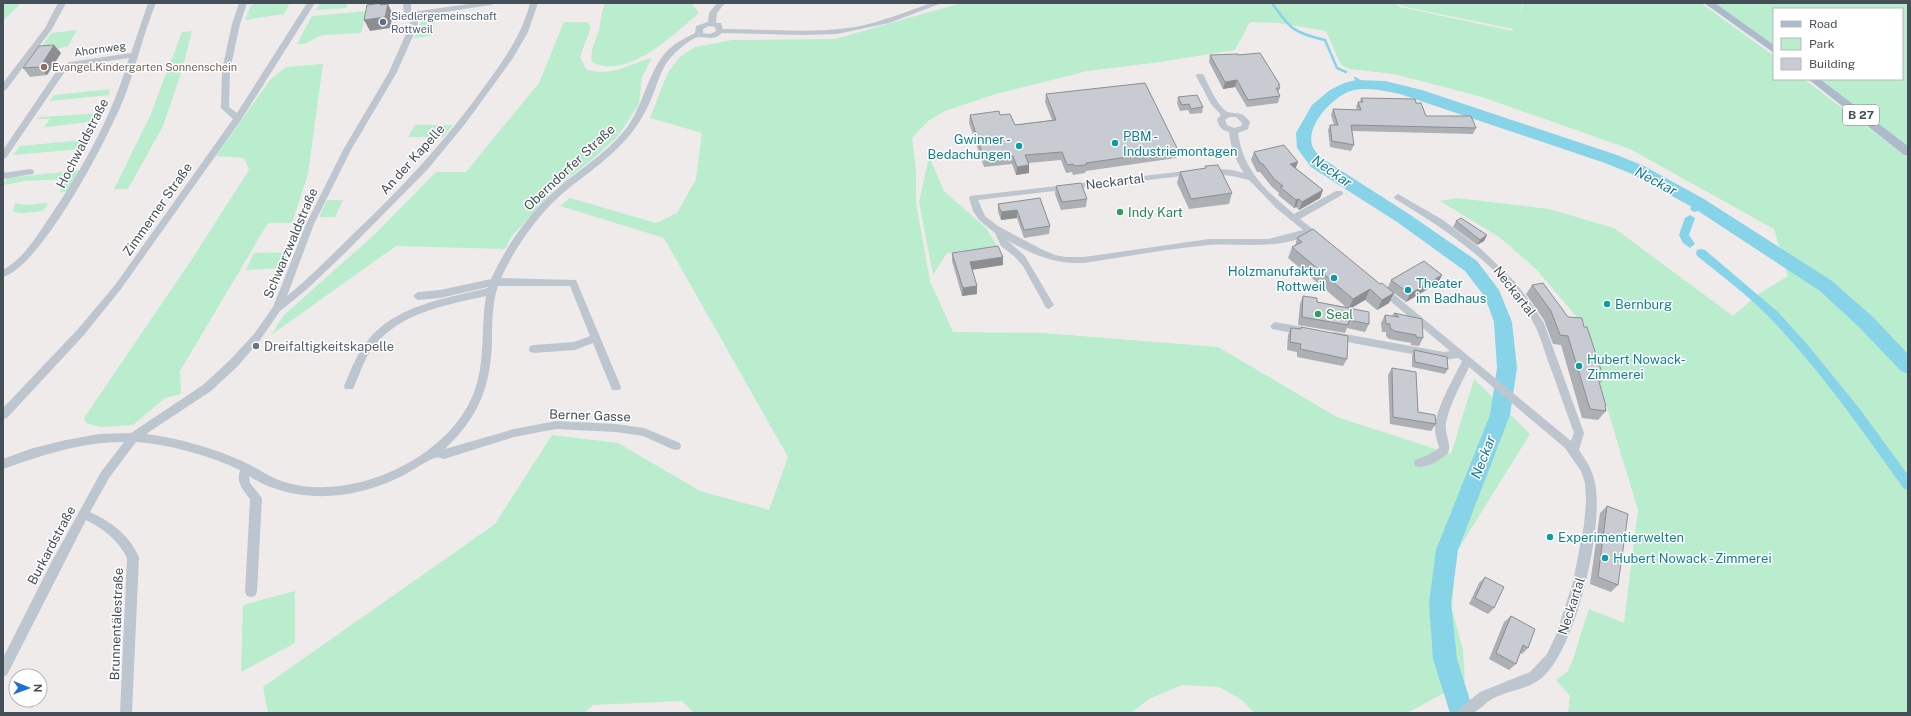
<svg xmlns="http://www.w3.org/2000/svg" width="1911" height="716" font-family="'Public Sans',sans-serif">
  <rect width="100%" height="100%" fill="#efebeb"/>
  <path fill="#b9edcd" d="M5,3H21L3,21V5Z
    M260,3H290L284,14L245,20L251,5Z
    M320,3H348L346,8L316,10Z
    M605,3H691L699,13C674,34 627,81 592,62C589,49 598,38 600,25C601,17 602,11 605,3Z
    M961,3H1395L1400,7L1513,31V29L1401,6L1397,3H1523L1519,15L1524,3H1701L1774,56V79H1804L1908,158V713H1568L1570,696L1556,680L1567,672L1572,662L1589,609L1624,623L1638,510L1581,322L1536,269L1499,237L1440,201L1457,198L1549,209L1614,228L1733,316L1757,295L1788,276L1774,229L1630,149L1482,97L1394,74L1350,69L1341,65L1326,31L1279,23L1250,22L1235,50L1153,63L1087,71L996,94L945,111L928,121L912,138L916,171V203L930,281L953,332L1043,333L1218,347L1337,417L1451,454L1474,379L1530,434L1456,553L1452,609L1463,650L1465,682L1407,713H1254L1242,700L1219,687L1182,685L1149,699L1131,713H694L682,701L593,705L584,713H268L263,687L495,524L552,435L618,443L700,491L769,510L788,457L664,238L560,206L570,198L656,223L677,213L696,179L702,133L650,118L668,72L680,57L695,47L732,40L835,39Z
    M1715,3H1908V146L1820,79H1902V9H1774V45Z
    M367,11L361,33L322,35L304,44H297L312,16Z
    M437,15L430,36L414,38L422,19Z
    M564,22H587L591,27L580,57L587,70C616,76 625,65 652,58L642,77L639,104L618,136L594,158L556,188L511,237L505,249L396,246L271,335L284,315L374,235L436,172H466L539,83Z
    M77,30L68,46L60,48L57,53L26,69L51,33Z
    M192,31L182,70L163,126L128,189H114L150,116L182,32Z
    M323,64L308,174L292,223H268L180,371L181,394L165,398L133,425L100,427L86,423L84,418L190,262L249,170L244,158L216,156L270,80L286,67Z
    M110,89L109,95L50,101L54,95Z
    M103,113L98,121L39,128L44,127L50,119H37L39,117Z
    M415,125H453L443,137H408Z
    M84,140L80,149L13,155L20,146Z
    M929,156L944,191L986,228L997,246L947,253L933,275L919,202Z
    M81,170L68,191L59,193L66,179L26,181L3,185L7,178Z
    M327,200H343L335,217H319Z
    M15,203L26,205L48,203L43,211L22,213L13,212Z
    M290,252L282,268L246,270L254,253Z
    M295,591V643L241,672L243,605Z"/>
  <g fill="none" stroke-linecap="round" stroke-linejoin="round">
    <path stroke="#87d4e9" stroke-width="2.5" d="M1272,3C1290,29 1294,33 1325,40L1337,68L1346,72
      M1355,78L1366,85"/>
    <path fill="#87d4e9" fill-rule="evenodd" d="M1698,200L1703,203L1698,211L1695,212L1692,211L1690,209L1695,201Z
      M1690,215L1695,218L1689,235L1695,244L1690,248L1683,243L1679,235L1685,218Z
      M1701,249L1705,250L1778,312L1807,344L1859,408L1908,475V490L1904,489C1862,430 1821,371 1771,319C1749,296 1722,276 1697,256L1696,253L1697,250Z"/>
    <path fill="#87d4e9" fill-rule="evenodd" d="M1356,80L1385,81L1422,90L1617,155L1644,166L1704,199L1832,281L1873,317L1908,354V374L1901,371L1859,327L1820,291L1692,207L1632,174L1605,163L1400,94C1386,91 1369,87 1354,90C1335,94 1306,124 1312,145C1313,150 1319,155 1323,159L1409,214L1477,261L1499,290L1512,322L1517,368L1510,415L1458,550L1451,603L1457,659L1474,713H1450L1433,659L1429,603L1436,550L1490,415L1497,368L1494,322L1485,297L1465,271L1397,222L1311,167L1297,148L1296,133L1312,105L1330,90L1344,83Z"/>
    <path fill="#bdc6ce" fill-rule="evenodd" d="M58,3H66L52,29L6,90H3V83L45,28Z
      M148,3H156C144,32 137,63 126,93C111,133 43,265 3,277V270C24,258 36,237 49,218C83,168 112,116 129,58L72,66L66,70L6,158L3,159V150L60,66L70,62L131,53Z
      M239,3H247L240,24L230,70L229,107L237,113L307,3H315L241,120L121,289L84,335L7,418L3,419V408L78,329L115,285L233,119L221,108L222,70L232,24Z
      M403,3H411V12L476,3H495L491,5L419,16L417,27L397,72L351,150L314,224L287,296C309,278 329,258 349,238C398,192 445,142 484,87C503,61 522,35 530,3H538L528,32L513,58L465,124L428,169L346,252L306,290L280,311L260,340L238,366L211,391L146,434C178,438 213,448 242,461C258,468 271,479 288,483C357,502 458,454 477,383C485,355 481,324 486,296C447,305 402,312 375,345C364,358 360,374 353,389H345L344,386C351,370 357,353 368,340C396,305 447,298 488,288V287L440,298L418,300L413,296L418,292L440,290L491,279C507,245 528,214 557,189C581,168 609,152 628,126C644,103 648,72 667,51C675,43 685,38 695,33L696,26L708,22L709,13L717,3H725L717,13L716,23H721L723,29C767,29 811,34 855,27C881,22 906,12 931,3H942L889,23L837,34L804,35L722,33C713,41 709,37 699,37C693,37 679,49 674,54C661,66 657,86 650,102C645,112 640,122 633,131C614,156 587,173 563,193C536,217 516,246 501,278L576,280L621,387L620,390H612L593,343L575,350L534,353L530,352L529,349L530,346L534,345L574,342L590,336L570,286H498C492,304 492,324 492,343C490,389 478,417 445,449L514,429L556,421L616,424L644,428L680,443L681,446L680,449L676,450L672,449L643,436L616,432L556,429L514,437L444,459C441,458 437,457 435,458C429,459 406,475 398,478C352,500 293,505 249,476L250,483L262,498L257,592L255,596L251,597L247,596L245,592L250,499C243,490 236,483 240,470C211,456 168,444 136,442L109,478L90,512C112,522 129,535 139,557L132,713H120L127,558C118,540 104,529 86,520L7,675L3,677V658L51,563L101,472L124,442C81,442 43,455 3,469V459L33,448L66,440L99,434L131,433L203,385L230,360L254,334L273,307L306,224L343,150L389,72L409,27L411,17L404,15ZM709,26L715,27L716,31L710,34L703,33V29Z
      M1197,74H1203C1208,83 1218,108 1228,112C1239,115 1241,110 1250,122L1248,129L1238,133C1243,170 1266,191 1294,214L1336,191H1342L1343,193L1342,195L1300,219L1324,238L1326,240L1324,242H1318L1309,235C1277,250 1242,243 1209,245C1167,249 1125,257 1084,263C1054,264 1033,255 1007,240L1025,256L1054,305L1049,309L1046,308L1023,266L1015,257L1001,246L995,233L979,220L973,211L969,198L970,196L1194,170L1195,172L1194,174L1191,175L978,200L985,216L998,226L1041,249L1055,255L1065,257H1084L1209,239H1268L1303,230L1276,208L1249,180L1232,176L1206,173L1205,171L1206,169L1209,168L1232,170L1244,173C1235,160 1231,148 1229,132C1221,130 1219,127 1217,119L1221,115L1211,104L1196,76ZM1230,117H1236L1242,123L1241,126L1234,128L1227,125L1225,120Z
      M30,169L33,170L34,172L33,174L3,179V173Z
      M1398,194L1443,220L1481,249L1515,282L1529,300L1544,323L1584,433L1579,450C1586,460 1593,471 1595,483C1604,526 1577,645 1544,676C1531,689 1510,690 1494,698C1487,701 1479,711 1472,713C1467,714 1461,713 1457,713L1459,709L1480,692L1530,672L1547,654L1556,635L1573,582L1584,525L1586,501L1585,483L1581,471L1565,448L1469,367C1461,385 1450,403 1446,423C1444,433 1452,444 1448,453C1440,460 1426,470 1415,466L1414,463L1415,460L1428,455L1439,448C1438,442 1435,436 1435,429C1435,409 1453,380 1462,361L1458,358L1444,360L1331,339L1329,336L1334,332L1444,352L1450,351L1376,289L1381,285L1384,286L1571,441L1574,433C1565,408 1556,383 1547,358C1543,347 1540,335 1534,324C1508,270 1445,229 1395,199L1394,197Z
      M1275,322L1303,327L1308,331L1303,335L1272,329L1270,326Z"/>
    <path fill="#abbbcb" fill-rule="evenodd" d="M1704,3H1715L1774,45V53Z
      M1808,79H1820L1908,146V156L1904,155Z"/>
  </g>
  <path fill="#acafb4" d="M61,53L47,75L30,77L23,68Z
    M1210,55H1238L1279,87L1280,88L1278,93L1280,96L1278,103L1247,107L1235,87L1223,89L1209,62Z
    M1046,94L1178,150L1176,158L1086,171L1085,173L1073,175L1072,172L1066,173L1061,160L1028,163L1029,165V173L1016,175L1012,164L984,167L969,123L970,115H1000L1015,125L1052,120L1045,102Z
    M1178,97L1203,107L1202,113L1190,114L1188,110L1180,111L1177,103Z
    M1361,98L1416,103L1426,116L1476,128L1473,134L1352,131L1354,145L1351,151L1330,147L1328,130L1330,125H1334L1331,115L1333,109L1357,110L1356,107L1358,102H1360Z
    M1254,152L1296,168L1323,190L1320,198L1299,210L1296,207L1294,208L1278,195L1279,193L1272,187L1260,172H1257L1251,160Z
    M1205,166L1232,193L1229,204L1189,209L1177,183L1180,172L1205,168Z
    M1056,186L1087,199L1086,207L1061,210L1055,194Z
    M1040,198L1050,226L1049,234L1024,238L1017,218L1001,220L998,212V204Z
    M1456,221L1487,235L1484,241L1477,245L1453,227Z
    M1297,238L1380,284L1388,287L1391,280L1442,275L1438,283L1406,302L1394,293L1389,303L1377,310L1365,300L1351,308L1369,324L1365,332L1347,328L1345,333L1298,325L1300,304L1303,296L1317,302L1346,307L1288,258L1292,247L1295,246Z
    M952,253L1003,257V265L972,270L977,294L962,296L952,261Z
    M1532,285L1568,317L1584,327L1604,379L1599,384L1606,406L1605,408L1606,411L1598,420L1582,418L1561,345L1553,344L1544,320L1526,294Z
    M1394,313L1423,338L1419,346L1411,345V343L1389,339L1386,336V332H1382L1381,323L1385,315L1392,316Z
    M1301,327L1347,359L1343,366L1297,357V352L1287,350L1288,335L1291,328L1300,329Z
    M1414,350L1448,369L1445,374L1412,367V356Z
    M1392,368L1418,412L1436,424L1431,431L1390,424L1388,375Z
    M1607,506L1618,585L1611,592L1590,584L1600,513Z
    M1485,577L1494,608L1488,614L1469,604L1479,583Z
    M1511,616L1528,648L1522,654L1520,653L1516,664L1509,670L1489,659L1504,622Z"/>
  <path fill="#8c8e92" d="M381,3L386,14L388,4L393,15L390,28L370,31L364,20L380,5Z
    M54,45L61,53L47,75L40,67Z
    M1237,80L1235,87L1223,89L1225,82Z
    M1298,162L1295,170L1290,164Z
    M1029,165V173L1016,175L1017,167Z
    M1323,190L1320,198L1299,210L1302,202Z
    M1299,199L1296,207L1294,208L1296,200Z
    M1017,210V218L1001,220V212Z
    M1487,235L1484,241L1477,245L1480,240Z
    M1003,257V265L969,270L970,262Z
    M1442,275L1438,283L1406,302L1410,294Z
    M977,286V294L962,296L963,288Z
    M1370,289L1365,300L1348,310L1353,299Z
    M1394,293L1389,303L1377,310L1382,300Z"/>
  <path fill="#c8cbd1" stroke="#8c8e92" d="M381,3L380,5L388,4L385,17L364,20L367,5Z
    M54,45L40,67L23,68L39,46Z
    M1260,53L1280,85H1278L1280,88H1276L1280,96L1248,100L1237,80L1225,82L1210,55L1238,54V55Z
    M1145,83L1178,150L1086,163V165L1074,166L1073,164L1067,165L1062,152L1025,155L1029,165L1017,167L1013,156L984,159L970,115L999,111L1000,115L1010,114L1015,125L1056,120L1046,94Z
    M1197,95L1203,107L1191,109L1189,104L1182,105L1178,97Z
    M1361,98L1415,99L1416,103H1421L1426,116H1471L1476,128L1351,125L1354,145L1332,141L1330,125H1338L1333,109L1361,110L1358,102H1363Z
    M1284,145L1298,162L1290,164L1323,190L1302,202L1299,199L1296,200L1280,187L1283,186L1274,179L1263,164L1260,163L1254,152Z
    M1218,165L1232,193L1191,199L1180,172L1206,168L1205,166Z
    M1081,183L1087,199L1062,202L1056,186Z
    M1040,198L1050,226L1024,230L1017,210L1001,212L998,204Z
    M1461,218L1487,235L1480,240L1456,221Z
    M1313,229L1380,284L1382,283L1394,293L1382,300L1370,289L1353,299L1292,247L1302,242L1297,238Z
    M998,246L1003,257L970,262L977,286L963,288L952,253Z
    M1424,261L1442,275L1410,294L1391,280Z
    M1543,283L1568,317L1582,318L1584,327H1587L1604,379L1598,378L1606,406H1605L1606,411L1590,409L1568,336L1560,335L1551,311L1532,285Z
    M1303,296L1317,298V302L1369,312V324L1349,320L1348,325L1302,317Z
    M1394,313L1422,319L1423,338L1416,337V335L1394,331L1390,328V324H1386L1385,315L1399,317Z
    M1301,327L1348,336L1347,359L1300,349L1301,344L1290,342L1291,328L1301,329Z
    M1414,350L1447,357L1448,369L1415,362Z
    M1392,368L1416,372L1418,412L1435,415L1436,424L1393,417Z
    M1607,506L1628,514L1618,585L1598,577Z
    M1485,577L1504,587L1494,608L1475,598Z
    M1511,616L1535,629L1528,648L1523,645L1516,664L1496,653Z"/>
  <circle fill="#5c6f8a" stroke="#fff" stroke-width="1.5" cx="383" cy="22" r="4"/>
  <circle fill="#8d6e63" stroke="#fff" stroke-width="1.5" cx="44" cy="67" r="4"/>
  <g fill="#0f9aa8" stroke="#fff" stroke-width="1.5">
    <circle cx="1115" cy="143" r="4"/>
    <circle cx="1019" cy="146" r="4"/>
    <circle cx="1334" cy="278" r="4"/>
    <circle cx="1408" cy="290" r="4"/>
    <circle cx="1607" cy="304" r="4"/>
    <circle cx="1579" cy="366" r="4"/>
    <circle cx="1550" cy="537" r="4"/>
    <circle cx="1605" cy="558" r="4"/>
  </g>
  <g fill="#2e9e5b" stroke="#fff" stroke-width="1.5">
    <circle cx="1120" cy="212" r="4"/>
    <circle cx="1318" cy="314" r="4"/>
  </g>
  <circle fill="#6b7280" stroke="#fff" stroke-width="1.5" cx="256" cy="346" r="4"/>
  <g text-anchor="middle" stroke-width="3" stroke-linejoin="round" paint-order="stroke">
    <g font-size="11" fill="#4e5e75" stroke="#fff" text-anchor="start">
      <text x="391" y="20">Siedlergemeinschaft<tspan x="391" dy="13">Rottweil</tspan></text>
    </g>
    <g font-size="11" fill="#454f58" stroke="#fff">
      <text transform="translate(100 49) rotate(-8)" y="4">Ahornweg</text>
    </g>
    <g font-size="11" fill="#785e54" stroke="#fff" text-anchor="start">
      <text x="52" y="71">Evangel.Kindergarten Sonnenschein</text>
    </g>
    <rect fill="#fff" stroke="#7d848a" stroke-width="1" x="1843" y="105" width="36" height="20" rx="3"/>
    <g font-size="12" font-weight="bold" fill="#454f58">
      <text x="1861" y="119">B 27</text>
    </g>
    <g font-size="13" fill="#0d838f" stroke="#fff" text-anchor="start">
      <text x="1123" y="141">PBM -<tspan x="1123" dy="15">Industriemontagen</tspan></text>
      <text x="1011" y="144" text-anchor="end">Gwinner -<tspan x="1011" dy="15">Bedachungen</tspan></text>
      <text x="1326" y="276" text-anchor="end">Holzmanufaktur<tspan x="1326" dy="15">Rottweil</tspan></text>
      <text x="1416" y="288">Theater<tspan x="1416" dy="15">im Badhaus</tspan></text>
      <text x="1615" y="309">Bernburg</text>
      <text x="1587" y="364">Hubert Nowack-<tspan x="1587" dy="15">Zimmerei</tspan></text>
      <text x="1558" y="542">Experimentierwelten</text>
      <text x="1613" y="563">Hubert Nowack - Zimmerei</text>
    </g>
    <g font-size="13" fill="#454f58" stroke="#fff">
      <text transform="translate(82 143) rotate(-63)" y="5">Hochwaldstraße</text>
      <text transform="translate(412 159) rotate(-48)" y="5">An der Kapelle</text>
      <text transform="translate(569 167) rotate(-43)" y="5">Oberndorfer Straße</text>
      <text transform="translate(1115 181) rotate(-7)" y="5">Neckartal</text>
      <text transform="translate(157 209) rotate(-55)" y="5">Zimmerner Straße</text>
      <text transform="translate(290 243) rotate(-67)" y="5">Schwarzwaldstraße</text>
      <text transform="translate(1515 291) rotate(52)" y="5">Neckartal</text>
      <text transform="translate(590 415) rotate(2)" y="5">Berner Gasse</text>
      <text transform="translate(51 545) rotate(-62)" y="5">Burkardstraße</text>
      <text transform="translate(1571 606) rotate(-72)" y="5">Neckartal</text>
      <text transform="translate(116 624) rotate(-88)" y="5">Brunnentälestraße</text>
    </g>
    <g font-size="13" fill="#27864d" stroke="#fff" text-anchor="start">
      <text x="1128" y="217">Indy Kart</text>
      <text x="1326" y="319">Seal</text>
    </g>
    <g font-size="13" fill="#5b616d" stroke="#fff" text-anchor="start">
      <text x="264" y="351">Dreifaltigkeitskapelle</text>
    </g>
    <g font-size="14" font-style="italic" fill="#0f7c9a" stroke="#fff">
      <text transform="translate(1332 171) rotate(35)" y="5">Neckar</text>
      <text transform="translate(1656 181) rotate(28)" y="5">Neckar</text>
      <text transform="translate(1483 457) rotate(-69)" y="5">Neckar</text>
    </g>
  </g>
  <rect width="1911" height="716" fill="none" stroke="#454f58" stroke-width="8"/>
  <rect x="1773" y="8" width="130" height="72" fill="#ffffff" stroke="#b5b9bc"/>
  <rect x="1781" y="21" width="20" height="6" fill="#abbbcb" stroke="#b5b9bc"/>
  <text x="1809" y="28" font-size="12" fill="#454f58">Road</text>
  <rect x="1781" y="38" width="20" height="12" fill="#b9edcd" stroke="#b5b9bc"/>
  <text x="1809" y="48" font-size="12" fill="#454f58">Park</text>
  <rect x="1781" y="58" width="20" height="12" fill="#c8cbd1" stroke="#b5b9bc"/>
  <text x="1809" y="68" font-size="12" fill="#454f58">Building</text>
  <g transform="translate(28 688) rotate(91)"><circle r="19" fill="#ffffff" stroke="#b5b9bc"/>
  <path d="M0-3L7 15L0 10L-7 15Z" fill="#1d6ed7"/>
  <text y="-6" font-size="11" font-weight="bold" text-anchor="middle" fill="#454f58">N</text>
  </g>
</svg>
